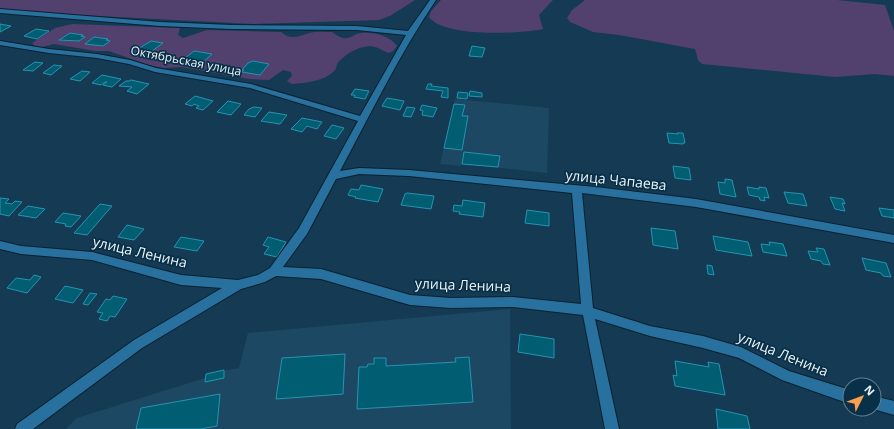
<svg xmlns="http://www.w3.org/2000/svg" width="894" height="429" font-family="'Open Sans',sans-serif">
  <rect width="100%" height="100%" fill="#143b53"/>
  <path fill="#1d4863" d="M455,99L549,108L547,173L462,164L461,166L440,164Z
    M510,309L511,429H66L77,418L205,378L206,374L239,368L248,333Z"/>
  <path fill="#52406f" d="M0,0H415L390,16L379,20L253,24L0,11Z
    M441,0H553L539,15L543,29C519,34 458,36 436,23C434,22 431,19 429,17L431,11Z
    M585,0H837L885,5L894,31V76L875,74L835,77L702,64L698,60L695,49L619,35L593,32L570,22L567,18L572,10Z
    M72,24L180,28L178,35L183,38L207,30L281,32C290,40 298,37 309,33C316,31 325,32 332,32C336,35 341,39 347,38C351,38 356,33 362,33C374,32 390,36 397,46L393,51L389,53C384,52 380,48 375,47C363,43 344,54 337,64C337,65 336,69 335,70C326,81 305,83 292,84L287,81L292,76L291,72L283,70L269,80L249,79L181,67L164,68L148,65L109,51H95L54,44L42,47L35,46L32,43L55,28Z"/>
  <path fill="#005d72" stroke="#2893b0" d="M0,24L11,26L0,32Z
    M36,29L49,31L37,39L24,36Z
    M70,33L83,35L81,36L85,37L79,41L59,40Z
    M94,37L108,39L106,40L110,41L103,46L85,44Z
    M151,41L163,43L152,51L147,50L145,52L139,51L141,49H138Z
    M472,46L485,48L482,57L469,56Z
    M194,51L212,54L202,63L184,59Z
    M253,61L269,64L260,75L242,72L244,70H242L248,63Z
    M35,62L43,63L33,71L23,70Z
    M54,65L62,66L51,75L43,73Z
    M82,71L90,72L80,81L70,79Z
    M102,75L121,79L112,87L103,85L107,82H105L101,85L92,83Z
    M131,80L149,84L137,94L127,91L132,87L119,86L126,81H129Z
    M428,84H432L431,86L448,88V98L441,97L443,91L426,89Z
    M355,89L369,91L365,99L354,97L355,95H351Z
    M470,91L482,93V97L469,96Z
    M458,92L468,93L467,99L457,98Z
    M195,96L213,101L203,110L196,108L199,106L194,104L192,106L185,104Z
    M387,98L404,101L400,110L382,106Z
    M228,101L241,104L231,115L217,112Z
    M454,104L465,105L462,116H468L462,150L444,148Z
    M422,105L437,108L433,117L422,115L423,111L420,110Z
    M254,107L262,108L255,117L244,115L249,109Z
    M407,107L415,108L411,117L403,116Z
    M269,112L287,115L280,124L261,121Z
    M302,118L322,122L317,129L307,126L302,132L291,129Z
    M332,125L344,128L336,139L324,136Z
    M667,133L678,134L677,133H683L685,143H683V144L669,143Z
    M464,152L500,156L498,167L462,164Z
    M673,166L689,168L691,180L675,178Z
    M725,179L732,180L736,197L720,194L718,182L725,183Z
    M361,185L383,189L378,202L355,198L356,197L348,195L351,189L359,190Z
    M747,187L759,189V187L766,188L769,198L764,197L765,201L760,200L759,197L749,195Z
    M784,192L803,194L807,206L788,203Z
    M407,193L434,196L431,209L401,205L405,194Z
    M830,197L843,199L845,204L842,203L845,211L835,209Z
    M0,198L9,199L5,203L12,204L15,201L22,202L9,216L0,214Z
    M463,200L485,203L483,217L459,214L460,212L453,211L454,205L462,206Z
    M100,204L112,206L87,235L74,233Z
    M28,206L45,209L36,218L18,215Z
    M879,208L894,210V218L882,216Z
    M527,210L549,213V226L525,223Z
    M63,213L81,216L71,227L65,226L66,224L55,222Z
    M127,225L144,229L134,240L118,237Z
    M651,228L675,231L678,249L653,245Z
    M713,236L748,242L752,256L716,250Z
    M181,237L204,241L197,251L174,247Z
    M268,237L286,242L277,257L264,254L269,247L263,245Z
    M769,242L783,244L787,256L763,252L761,244L770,245Z
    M816,248L824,249L830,265L823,264L821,261L811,259L808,251L818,252Z
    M862,258L886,263L891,277L883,276L881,273L866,270Z
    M707,265L712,266L714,275L708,274Z
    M34,275L41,277L27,293L7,288L16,278L30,280Z
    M65,286L83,290L73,303L55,299Z
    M90,293L97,294L88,305L83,304Z
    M113,296L127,299L115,317L110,316L107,321L99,319L103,313L97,312L106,299L110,300Z
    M520,334L554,339V358L518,352Z
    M345,354L343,394L276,399L282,358Z
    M469,357L473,402L357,409L359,367H367L368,364H374V358H386V366L456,362L455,358Z
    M675,361L709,367L708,362L719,364L725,395L675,386L673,375L677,376Z
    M224,370V378L205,382L206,374Z
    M220,394L217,426L201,429H136L141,408Z
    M716,409L747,416L750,429H718Z"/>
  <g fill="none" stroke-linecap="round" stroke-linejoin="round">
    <g stroke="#0a2130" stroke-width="2">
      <path id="street" d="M430,0H436C399,55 371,113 340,171L359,168L409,170L596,187L696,199L894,235V243L696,207L582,193L593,308L650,326L703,336L741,347L789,371L850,390V404L782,380L739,358L703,348L650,336L595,319L619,429H605L583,315L513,307L451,308L410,305L321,279L276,276L265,282L241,289L142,348L33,429H15L17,424L134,340L222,288L181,285L92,260L21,254L0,249V241L21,246L92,252L181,275L238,280L258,275L270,268L299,228L358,121L250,88L155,72L129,64L97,58L49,53L0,45V41L49,49L97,54L130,60L156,68L251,84L360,116L406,35L357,30L232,29L160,26L0,13V9L160,22L232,25L357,26L408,31ZM359,174L409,176L572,193L581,304L513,297L451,298L410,295L321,269L283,267L307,234L336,179Z
        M874,396L894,401V415L873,409H874Z"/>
    </g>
    <use href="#street" fill="#28719f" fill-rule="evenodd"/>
  </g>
  <g text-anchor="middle" stroke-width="3.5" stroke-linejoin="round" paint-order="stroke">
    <g font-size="12" fill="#edf4f9" stroke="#083048">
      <text transform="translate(186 61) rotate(11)" y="4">Октябрьская улица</text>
    </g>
    <g font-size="14" fill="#edf4f9" stroke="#083048">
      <text transform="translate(616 180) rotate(6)" y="5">улица Чапаева</text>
      <text transform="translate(140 252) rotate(13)" y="5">улица Ленина</text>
      <text transform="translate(463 285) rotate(2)" y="5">улица Ленина</text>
      <text transform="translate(783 354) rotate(22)" y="5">улица Ленина</text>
    </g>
  </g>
  <g transform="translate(862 397) rotate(48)"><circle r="19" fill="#083048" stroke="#647e8f"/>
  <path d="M0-3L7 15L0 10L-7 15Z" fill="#f99f4d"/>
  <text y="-6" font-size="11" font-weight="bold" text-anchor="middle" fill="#edf4f9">N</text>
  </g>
</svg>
